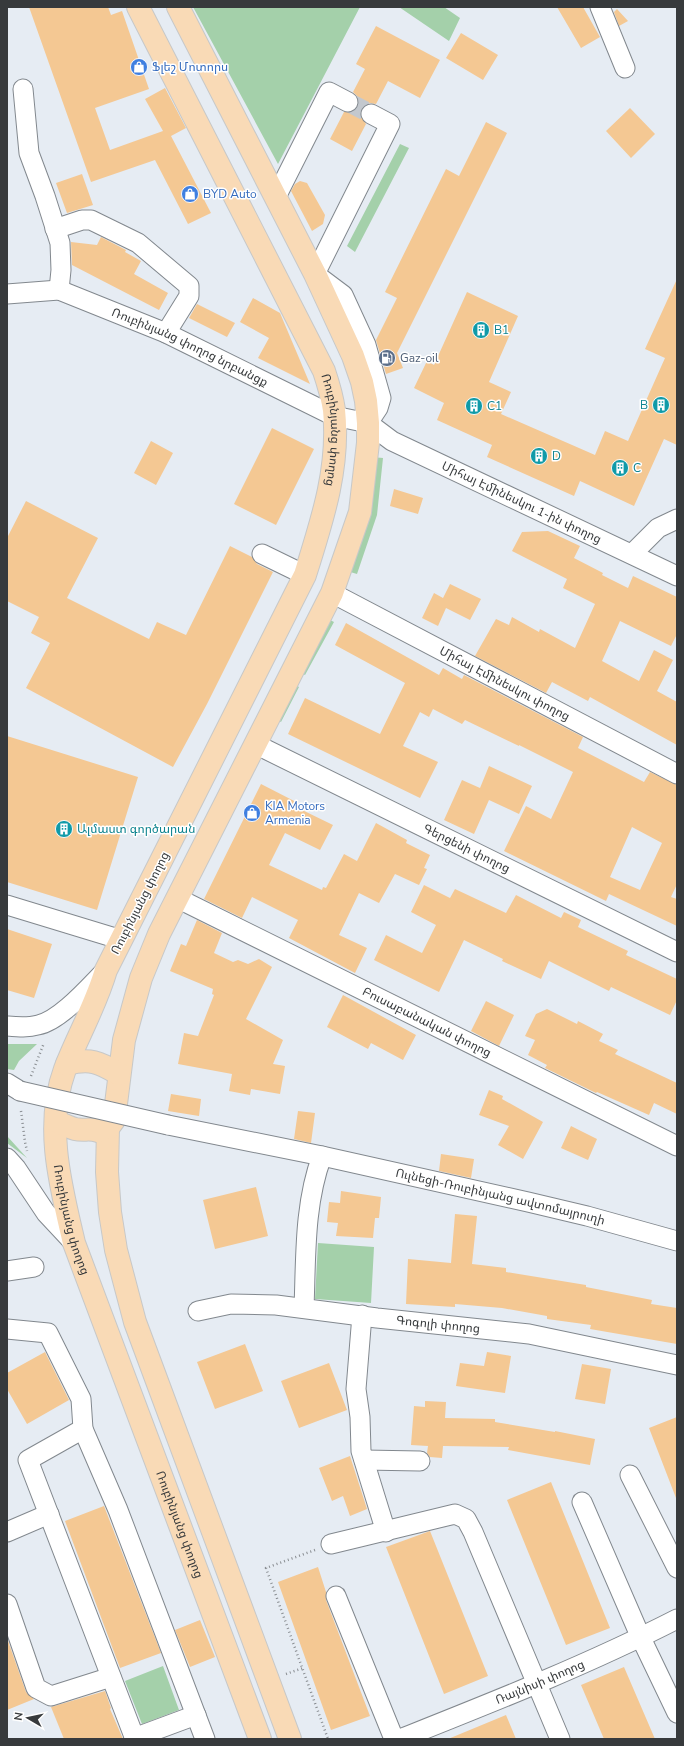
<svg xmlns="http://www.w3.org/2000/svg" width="684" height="1746" font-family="'Nunito Sans','Noto Sans Armenian',sans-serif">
  <rect width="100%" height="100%" fill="#e6ecf3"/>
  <path fill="#a4d0aa" d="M193,7H360L278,164Z
    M399,7H444L460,18L449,41Z
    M400,144L409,148L355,252L347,246Z
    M372,457L383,458L377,515L357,574L347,571Z
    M326,618L334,622L305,675L298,671Z
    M292,683L299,687L281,722L274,718Z
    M7,1044H37L19,1061L14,1070L7,1069Z
    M7,1136L27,1158L7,1143Z
    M318,1243L374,1247L371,1303L315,1299Z
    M163,1666L179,1710L142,1724L125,1681Z"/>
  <path fill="#f4c893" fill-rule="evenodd" d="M29,7H108L111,15L122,11L149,89L95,108L110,150L163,131L145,99L165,88L186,128L171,136L211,213L188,224L155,160L91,182Z
    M557,7H583L600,37L581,48Z
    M617,9L628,21L619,26L614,12Z
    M376,26L440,60L420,98L388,81L376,104L370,103L365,105L361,109L360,115L366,124L352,151L330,139L344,112L354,111L358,107L357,96L353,92L365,69L356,64Z
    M461,33L498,55L483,80L446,58Z
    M630,108L655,134L631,158L606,131Z
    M486,122L507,133L397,353L403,368L386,374L376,340L397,298L385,292L446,169L459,176Z
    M82,174L93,205L67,213L56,183Z
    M300,181L307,183L325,215L323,224L312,231L291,191L295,184Z
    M101,237L126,250L125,252L141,261L134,274L168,293L159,310L72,265L71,242L97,245Z
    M677,279V445L664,439L634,506L580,481L574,496L487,457L492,445L437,420L444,403L414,388L427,361L434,365L467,292L518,316L489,382L511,392L501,414L595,455L605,431L628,441L665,358L645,349Z
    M253,298L280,313L310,384L258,358L269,338L240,322Z
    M197,304L235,323L227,337L189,318Z
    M272,428L314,449L276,525L234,504Z
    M151,441L173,453L156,485L134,473Z
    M394,489L423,498L418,514L390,506Z
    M26,501L98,538L67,598L149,639L157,622L186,635L230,546L252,557L257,564L273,572L207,704L173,767L26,688L50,643L31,633L39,617L7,601V538Z
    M548,531L580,546L574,558L603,573L602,575L628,588L633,576L677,597V634L671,646L620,621L602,661L639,681L654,650L673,660L657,691L677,702V745L590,697L588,701L552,682L546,693L475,656L496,619L509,625L512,617L539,632L540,629L575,648L595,604L563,588L567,579L512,551L522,532Z
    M450,584L481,599L470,620L446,608L438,626L422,618L434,593L443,598Z
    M346,623L439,675L443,668L462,679L464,675L583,737L578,748L644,782L650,772L677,785V884L671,897L677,899V926L609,894L606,901L504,851L526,806L551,819L573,772L519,745V746L465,720L462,724L433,709L429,717L420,712L403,746L438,762L420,798L288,734L305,698L380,734L405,683L335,645ZM632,827L662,843L640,890L610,877Z
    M7,736L138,777L97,910L7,882Z
    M489,766L532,786L519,814L489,800L474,834L444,820L462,780L480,788Z
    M261,784L300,804L298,808L333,825L320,850L285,833L269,865L322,890L323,887L326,888L344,854L357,861L376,823L407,840L406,843L430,855L424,868L427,869L419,885L395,874L379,903L359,893L339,935L367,948L355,973L289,938L298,920L252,897L242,918L204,899Z
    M424,885L450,898L455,889L506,913L516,895L561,918L564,912L581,920L578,927L628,951L626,955L677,979V1000L670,1015L611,987L609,991L549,961L541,979L502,961L503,959L464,940L439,992L374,960L386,935L422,953L436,925L411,912Z
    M197,920L222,933L214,953L233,962L238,960L248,964L259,959L272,967L246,1019L283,1040L273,1064L285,1066L280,1094L251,1089L250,1095L229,1091L232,1074L178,1064L184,1033L198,1036L214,995L212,994L213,989L170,971L181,944L186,946Z
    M7,929L52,944L34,998L7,990Z
    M343,995L416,1035L403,1060L371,1043L368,1049L327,1027Z
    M486,1001L514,1015L499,1046L471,1031Z
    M547,1009L577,1024L578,1021L603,1034L599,1041L618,1050L615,1054L677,1083V1114L654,1103L649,1115L597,1092L596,1093L545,1068L547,1065L528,1055L535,1040L525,1036L536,1014Z
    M489,1090L503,1096L502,1099L543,1122L523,1159L498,1145L509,1126L479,1115Z
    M171,1094L201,1099L199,1116L168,1111Z
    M298,1111L315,1113L311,1143L294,1139Z
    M571,1126L597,1139L588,1160L561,1148Z
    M441,1154L474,1159L471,1178L439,1171Z
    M256,1187L268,1236L215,1249L203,1200Z
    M341,1191L381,1197L379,1218H375L373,1238L336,1236L338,1223L327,1222L329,1202L340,1203Z
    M455,1214L477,1216L472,1264L506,1268V1272L586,1285V1287L652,1300L651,1304L677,1308V1344L590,1329L591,1325L547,1319V1316L502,1308L455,1304V1307L406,1304L408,1259L451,1263Z
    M245,1344L263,1391L215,1409L197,1362Z
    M45,1352L69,1400L27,1424L7,1389V1373Z
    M487,1352L511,1356L505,1393L456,1386L460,1363L484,1366Z
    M329,1363L347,1410L299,1428L281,1381Z
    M582,1364L611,1369L605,1404L575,1399Z
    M425,1401L446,1402L445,1418L495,1419V1422L555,1432V1431L595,1439L590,1465L508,1450L509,1447L443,1446L442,1458L430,1457L427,1453L428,1446L411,1445L414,1406L425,1407Z
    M677,1417V1498H676L649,1428Z
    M350,1456L367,1509L350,1516L343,1496L332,1501L319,1468Z
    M551,1482L610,1628L566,1645L507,1500Z
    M104,1506L161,1653L120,1668L65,1521Z
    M430,1531L488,1676L444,1694L386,1547Z
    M318,1567L326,1592V1600L370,1716L331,1730L278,1582Z
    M200,1620L215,1657L190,1667L175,1630Z
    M7,1638L26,1692L34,1699L7,1710Z
    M624,1667L655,1739H604L581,1685Z
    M105,1691L111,1708L110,1709L123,1739H64L51,1707Z
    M506,1715L516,1739H448Z"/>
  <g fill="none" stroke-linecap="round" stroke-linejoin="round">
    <path stroke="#c3c8ce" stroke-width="19" stroke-dasharray="19 10" stroke-linecap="butt" d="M348,102L371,114"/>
    <g stroke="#82888e" stroke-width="21">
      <g id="minor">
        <path d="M600,7L625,68"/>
        <path d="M23,89L29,153L45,196L60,243L61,270L59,290"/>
        <path d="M276,197L329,92L348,102"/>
        <path d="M55,229L82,220H91L138,243L189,286V296L166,333"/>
        <path id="s1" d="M7,294L59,290L166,333L334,416L368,423L392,441L677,576"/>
        <path d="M368,423L378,408L381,398L366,345L343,295L315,274L390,124L371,114"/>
        <path d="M262,554L305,575"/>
        <path d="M632,554L658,528L677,519"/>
        <path id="s2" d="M332,593L677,774"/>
        <path id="s3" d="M255,744L677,952"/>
        <path id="s4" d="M177,898L677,1146"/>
        <path d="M7,905L122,940"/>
        <path d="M7,1026C18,1027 28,1028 38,1025C60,1021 90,986 106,970"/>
        <path d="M7,1083L20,1091"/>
        <path id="s5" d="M168,1125L322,1156L528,1202L587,1216L677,1241"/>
        <path d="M7,1158L16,1168L46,1213L74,1243"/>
        <path d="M7,1271L34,1267"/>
        <path d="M304,1308C306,1257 304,1204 322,1156"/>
        <path id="s6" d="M198,1311L231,1304L276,1305L377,1318L529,1334L677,1365"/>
        <path d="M362,1315L356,1389L360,1417L361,1451L386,1532"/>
        <path d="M7,1329L48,1333L81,1399L83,1429L118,1510L205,1739"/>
        <path d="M83,1429L28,1460L135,1739"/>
        <path d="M364,1460L420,1461"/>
        <path d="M630,1475L677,1568"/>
        <path d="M582,1502L641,1638L677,1713"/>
        <path d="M7,1532L49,1514"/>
        <path d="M331,1544L455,1514L466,1519L473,1532L560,1739"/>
        <path d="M336,1596L394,1739"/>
        <path d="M7,1604L36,1688L51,1696L111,1677"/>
        <path d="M134,1738L196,1715"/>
        <path id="s7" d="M400,1739C493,1702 587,1665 677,1619"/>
      </g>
    </g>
    <g stroke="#c7c8c8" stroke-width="24">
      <g id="major">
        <path id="s8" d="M138,7L324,371C328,383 332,396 334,410C340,467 322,521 305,575L106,970C96,1005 78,1035 65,1069C44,1126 61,1187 74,1243L260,1739"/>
        <path d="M178,7L315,274L353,356L362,382L366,401L368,423V443L360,512L332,593L159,934L141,978L124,1040L114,1120L108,1128L107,1172L110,1212L116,1250L135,1322L290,1739"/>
        <path d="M67,1064C90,1058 99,1062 119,1074"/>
        <path d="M56,1121C62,1124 68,1127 75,1129C84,1131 90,1128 98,1131L104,1124L108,1128"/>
      </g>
    </g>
    <path stroke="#8a8e92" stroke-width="2.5" stroke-dasharray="1 3" stroke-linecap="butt" d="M31,1076L44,1043
      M21,1111L25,1142L27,1151
      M315,1550L266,1568L328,1739
      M286,1674L303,1668"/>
    <use href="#minor" stroke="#fff" stroke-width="19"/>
    <use href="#major" stroke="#f9dab6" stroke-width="22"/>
    <g stroke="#82888e" stroke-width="21" stroke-linecap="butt">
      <path id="minor-bridge" d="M20,1091L168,1125"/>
    </g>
    <use href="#minor-bridge" stroke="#fff" stroke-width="19"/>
  </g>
  <defs>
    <g id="shop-disc" transform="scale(0.9)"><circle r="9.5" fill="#3f7fe0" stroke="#fff"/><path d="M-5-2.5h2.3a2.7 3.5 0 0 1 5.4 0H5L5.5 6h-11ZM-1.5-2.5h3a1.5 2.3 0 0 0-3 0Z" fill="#fff"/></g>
    <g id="building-disc" transform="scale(0.9)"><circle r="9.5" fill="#0f9aa8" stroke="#fff"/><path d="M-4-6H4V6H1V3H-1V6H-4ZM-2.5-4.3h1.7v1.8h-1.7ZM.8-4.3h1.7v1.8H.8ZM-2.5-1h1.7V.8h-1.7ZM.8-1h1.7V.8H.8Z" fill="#fff"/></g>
    <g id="fuel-disc" transform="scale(0.9)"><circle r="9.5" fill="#5c6f8a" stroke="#fff"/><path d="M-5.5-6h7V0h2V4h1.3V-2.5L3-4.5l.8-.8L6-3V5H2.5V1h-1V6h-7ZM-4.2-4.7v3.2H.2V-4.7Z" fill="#fff"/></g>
  </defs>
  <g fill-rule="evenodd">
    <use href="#shop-disc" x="139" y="67"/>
    <use href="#shop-disc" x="190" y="194"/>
    <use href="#building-disc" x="481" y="330"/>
    <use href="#fuel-disc" x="387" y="358"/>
    <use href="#building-disc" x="661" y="405"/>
    <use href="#building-disc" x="474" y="406"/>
    <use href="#building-disc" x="539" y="456"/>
    <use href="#building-disc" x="620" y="468"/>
    <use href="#shop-disc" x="252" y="813"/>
    <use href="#building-disc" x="64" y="829"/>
  </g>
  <g text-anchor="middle" stroke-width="3" stroke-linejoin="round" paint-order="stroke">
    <g font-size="12" fill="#366cbe" stroke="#fff" text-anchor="start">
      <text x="152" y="71">Ֆլեշ Մոտորս</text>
      <text x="203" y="198">BYD Auto</text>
      <text x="265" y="810">KIA Motors<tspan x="265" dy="14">Armenia</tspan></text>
    </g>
    <g font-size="12" fill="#0d838f" stroke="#fff" text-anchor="start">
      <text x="494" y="334">B1</text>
      <text x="648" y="409" text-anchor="end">B</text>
      <text x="487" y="410">C1</text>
      <text x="552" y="460">D</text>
      <text x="633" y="472">C</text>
      <text x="77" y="833">Ալմաստ գործարան</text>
    </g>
    <g font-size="12" fill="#373a3c" stroke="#fff">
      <text dy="4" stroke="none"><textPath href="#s1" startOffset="195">Ռուբինյանց փողոց նրբանցք</textPath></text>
      <text dy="4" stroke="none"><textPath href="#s8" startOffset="469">Ռուբինյանց փողոց</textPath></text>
      <text dy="4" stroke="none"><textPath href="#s1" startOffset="563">Միհայ Էմինեսկու 1-ին փողոց</textPath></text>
      <text dy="4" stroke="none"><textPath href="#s2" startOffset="195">Միհայ Էմինեսկու փողոց</textPath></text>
      <text dy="4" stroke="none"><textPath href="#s3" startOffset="236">Գերցենի փողոց</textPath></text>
      <text transform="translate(140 903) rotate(-63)" y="4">Ռուբինյանց փողոց</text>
      <text dy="4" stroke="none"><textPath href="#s4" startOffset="279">Բուսաբանական փողոց</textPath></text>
      <text dy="4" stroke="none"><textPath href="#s5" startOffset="340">Ուլնեցի-Ռուբինյանց ավտոմայրուղի</textPath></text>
      <text dy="4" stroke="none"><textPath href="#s8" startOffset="1321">Ռուբինյանց փողոց</textPath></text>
      <text dy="4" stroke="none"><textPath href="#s6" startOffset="242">Գոգոլի փողոց</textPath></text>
      <text dy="4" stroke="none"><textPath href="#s8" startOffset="1645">Ռուբինյանց փողոց</textPath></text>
      <text dy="4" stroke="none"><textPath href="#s7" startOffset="151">Ռայնիսի փողոց</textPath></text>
    </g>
    <g font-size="12" fill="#4e5e75" stroke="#fff" text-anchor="start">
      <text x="400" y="362">Gaz-oil</text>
    </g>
  </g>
  <rect width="684" height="1746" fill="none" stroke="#373a3c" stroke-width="16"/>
  <g transform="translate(28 1718) rotate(279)" stroke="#ffffff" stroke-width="3" paint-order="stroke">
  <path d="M0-3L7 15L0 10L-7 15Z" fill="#373a3c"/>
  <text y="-6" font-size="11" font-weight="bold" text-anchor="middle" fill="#373a3c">N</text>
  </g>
</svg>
